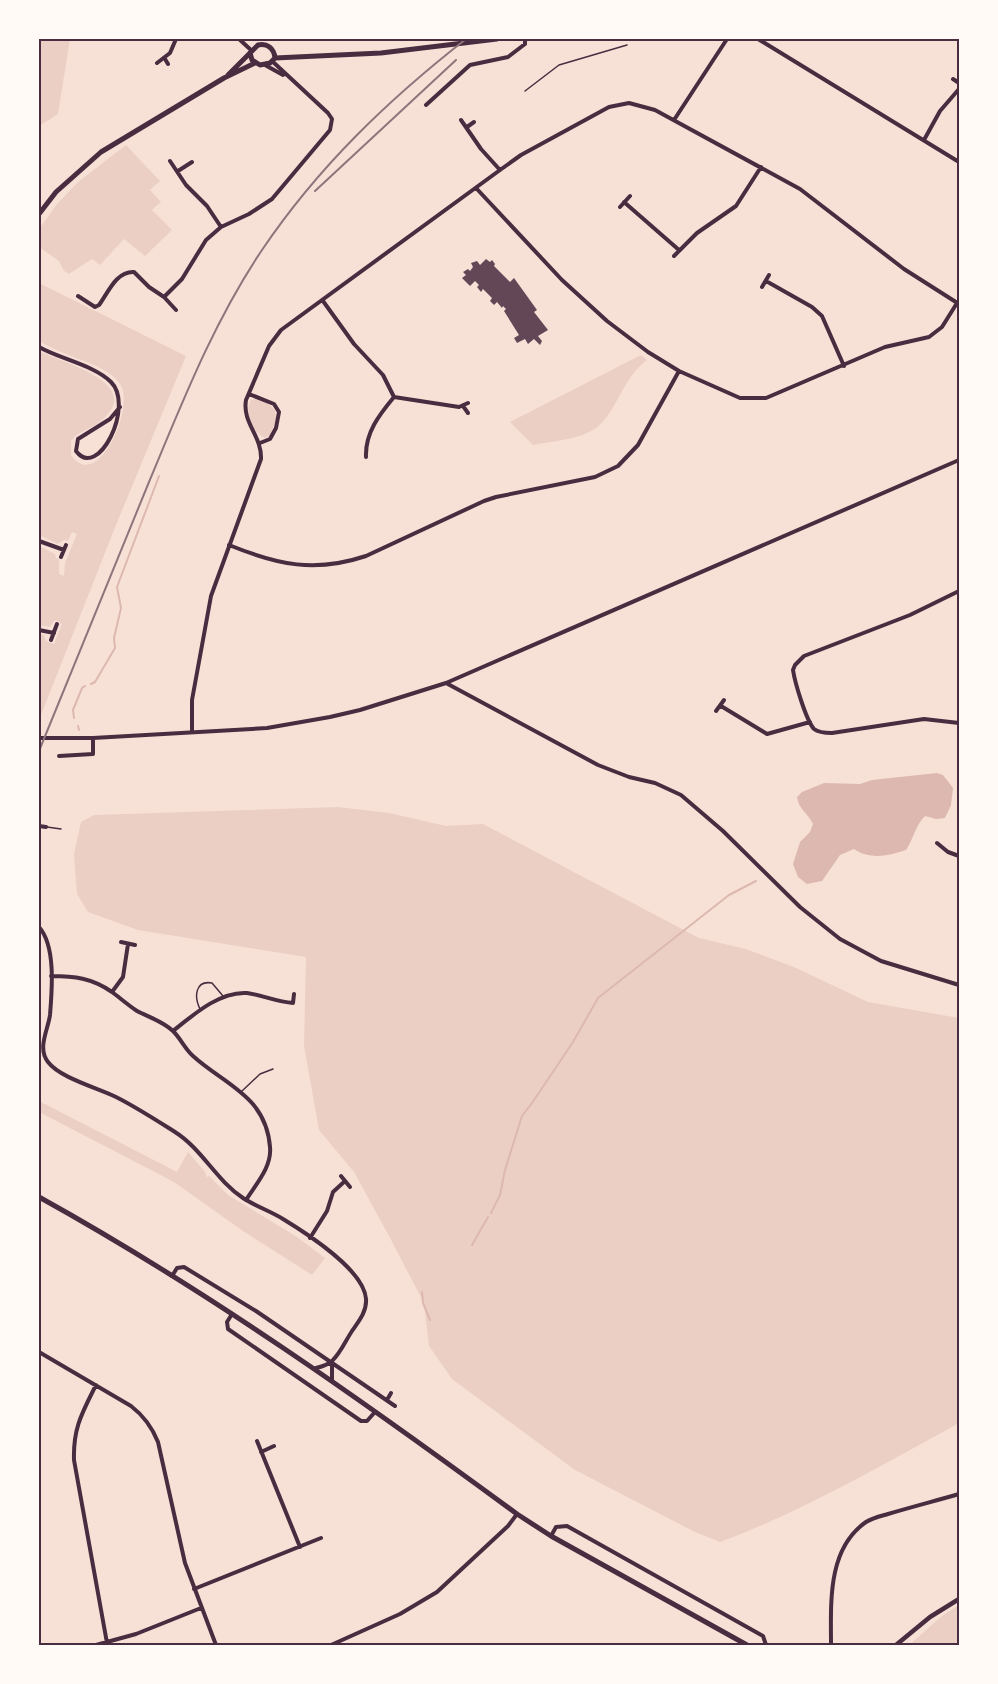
<svg xmlns="http://www.w3.org/2000/svg" width="998" height="1684" font-family="Quicksand,sans-serif">
  <rect width="100%" height="100%" fill="#f7e1d7"/>
  <path fill="#ebcfc5" d="M39,39H70L58,114L39,126Z
    M126,145L160,181L150,190L161,202L152,210L172,230L145,256L124,239L100,265L92,259L69,274L64,271L59,261L39,247V229L57,204L78,182Z
    M39,283L186,356L116,525L39,720V634L44,635L46,641L54,644L62,624L55,620L50,627L39,625V546L55,554L56,558L59,559V574L64,576L65,563L77,534L72,532L68,541L64,540L58,544L39,535V351C63,363 145,383 102,420C92,429 79,430 71,441V455C98,494 136,405 120,384C107,366 83,362 64,353C55,350 47,345 39,341Z
    M641,355L647,360C623,377 617,412 596,428C579,440 553,441 533,445L510,422Z
    M255,399L267,403L275,410L276,419L270,436L265,438C252,433 244,411 251,400Z
    M338,807L389,813L446,826L483,824L699,938L746,949L794,967L868,1002L959,1018V1423C880,1466 804,1511 720,1542L695,1532L575,1470L452,1379L429,1346L424,1303L389,1236L354,1172L319,1130L304,1046L306,957L138,930L88,912L77,894L74,854L81,822L94,815Z
    M39,1101L177,1172L188,1152L206,1173L205,1174L207,1177L209,1176L228,1195L297,1237L325,1258L312,1275L243,1231L174,1182L39,1112Z
    M959,1605V1645H909L942,1616Z"/>
  <path fill="#dcb8b0" d="M937,773L943,775L953,788L951,805L945,818L936,819L925,816C915,826 914,838 906,850C888,856 870,860 854,849L840,855L822,881L807,884L798,877L793,864L800,842L810,832L813,824C807,812 799,810 797,797L802,792L824,783L860,784L872,780Z"/>
  <g fill="none" stroke-linecap="round" stroke-linejoin="round">
    <path stroke="#dcb8b0" stroke-width="2" d="M91,684L95,682L115,648L114,638L121,608L117,587L159,476
      M74,718L73,710L82,688L85,686
      M78,726L79,730
      M491,1213L500,1195L505,1170L522,1116L532,1103L573,1042L598,998L729,895L756,881
      M472,1245L488,1217
      M422,1292L423,1303L430,1320"/>
  </g>
  <path fill="#644757" d="M486,259L490,262L492,260L495,264L494,266L510,282L514,278L537,310L534,312L548,330L538,336L542,341L540,345L534,339L528,344L525,339L517,343L514,338L519,335L504,311L506,309L503,306L502,308L497,302L494,305L490,301L492,298L483,289L481,292L477,287L479,285L475,281L470,286L462,278L466,275L463,272L468,269L470,271L473,267L471,263L477,261L480,265Z"/>
  <g fill="none" stroke-linecap="round" stroke-linejoin="round">
    <path stroke="#4a2c40" stroke-width="1.5" d="M525,91L559,65L627,45
      M47,827L61,829
      M200,1009C194,997 195,980 212,983L223,996
      M242,1091L260,1074L273,1069"/>
    <path stroke="#4a2c40" stroke-width="4" d="M239,39L251,50
      M758,39L959,162
      M165,59L168,64
      M157,63L170,53L176,39
      M265,65L283,75
      M953,79L959,83
      M426,105L470,65L508,57L525,44V39
      M461,120L481,149L500,170
      M674,120L727,39
      M467,127L474,122
      M924,140L940,111L959,89
      M170,161L186,185L207,206L221,227
      M178,171L192,162
      M476,188L562,280L607,321L648,352L679,371L740,398H766L885,347L929,337L942,327L957,303
      M624,202L679,250
      M620,207L630,196
      M674,256L697,233L736,206L761,167
      M766,281L812,307L822,316L844,366
      M762,287L769,275
      M78,296L95,307L99,305C108,293 116,271 134,272L149,287L164,297L176,310
      M164,297L182,279L206,240L221,227L249,214L272,199L330,130L332,119L328,113L272,61
      M323,301L354,344L383,375L394,397L459,407L468,403
      M39,347C60,359 94,365 111,382C135,406 98,481 76,451L78,439L110,419L120,407
      M249,394L274,404L279,412L276,428L270,439L260,443
      M463,406L468,413
      M366,457C365,433 379,415 394,397
      M39,541L64,550
      M229,545C278,565 315,573 366,556L484,501L496,497L595,477L618,466L638,445L679,371
      M61,557L66,545
      M959,591L910,615L804,656L795,665L793,670C795,683 806,720 814,729C819,733 826,733 832,733L924,719L959,723
      M39,630L54,633
      M51,640L57,624
      M446,683L598,765L629,777L655,783L681,795L723,831L800,907L840,939L881,961L959,985
      M721,706L767,734L810,722
      M716,711L724,700
      M192,732V700L211,596L261,459C262,436 242,423 246,400L269,346L281,330L500,170L521,155L609,107L629,103L655,110L800,189L904,269L959,304
      M39,738H93L267,728L330,717L360,710L446,683L959,460
      M59,756L93,754V738
      M39,826L46,827
      M937,843L948,852L959,856
      M39,927C56,946 52,990 50,1015C48,1030 37,1048 48,1062C60,1078 98,1088 116,1097C136,1107 156,1120 175,1132C202,1149 216,1180 243,1198C255,1206 270,1211 283,1219C306,1233 364,1270 366,1299C367,1311 359,1321 352,1331C346,1340 340,1354 332,1361C328,1365 320,1367 316,1368
      M121,942L135,945
      M51,976C74,976 92,978 112,992C120,998 128,1005 137,1011C149,1017 164,1022 173,1031C181,1039 185,1049 193,1056C225,1085 266,1096 270,1147C272,1167 256,1184 246,1200
      M112,992L123,977L128,944
      M173,1031C193,1015 220,991 247,993C262,995 277,1002 293,1003L294,994
      M341,1176L350,1187
      M310,1238L327,1211L333,1192L345,1181
      M172,1276L177,1268L184,1267L256,1311L395,1406
      M232,1314L227,1322L228,1329L361,1421H367L375,1412
      M39,1352L131,1406C144,1416 152,1427 158,1442L185,1563L216,1645
      M332,1363V1380
      M96,1385C82,1413 73,1428 74,1460L107,1643
      M387,1400L391,1393
      M257,1441L300,1547
      M261,1452L274,1446
      M551,1536L556,1527L567,1526L763,1636L766,1645
      M194,1589L321,1538
      M96,1645L136,1634L201,1608
      M331,1645L400,1614L437,1592L508,1526L517,1514
      M831,1645C831,1603 827,1549 866,1522C872,1518 881,1516 888,1514C911,1507 935,1501 959,1494"/>
    <path stroke="#4a2c40" stroke-width="4.5" d="M896,1645L930,1617L959,1599"/>
    <path stroke="#4a2c40" stroke-width="5" d="M250,53L252,60L260,65L270,63L275,58
      M275,58L381,53L497,39
      M228,75L258,45C267,43 274,48 275,58
      M39,214L56,192L101,152L224,78L255,63
      M39,1197C207,1290 363,1401 517,1514L551,1536L747,1645"/>
    <path stroke="#8f747c" stroke-width="2" d="M315,191L456,60
      M39,751C76,661 113,571 149,482C182,403 214,321 262,250C318,167 388,100 466,39"/>
  </g>
  <rect width="998" height="1684" fill="none" stroke="#fffaf5" stroke-width="81"/>
  <rect x="40" y="40" width="918" height="1604" fill="none" stroke="#4a2c40" stroke-width="2"/>
</svg>
